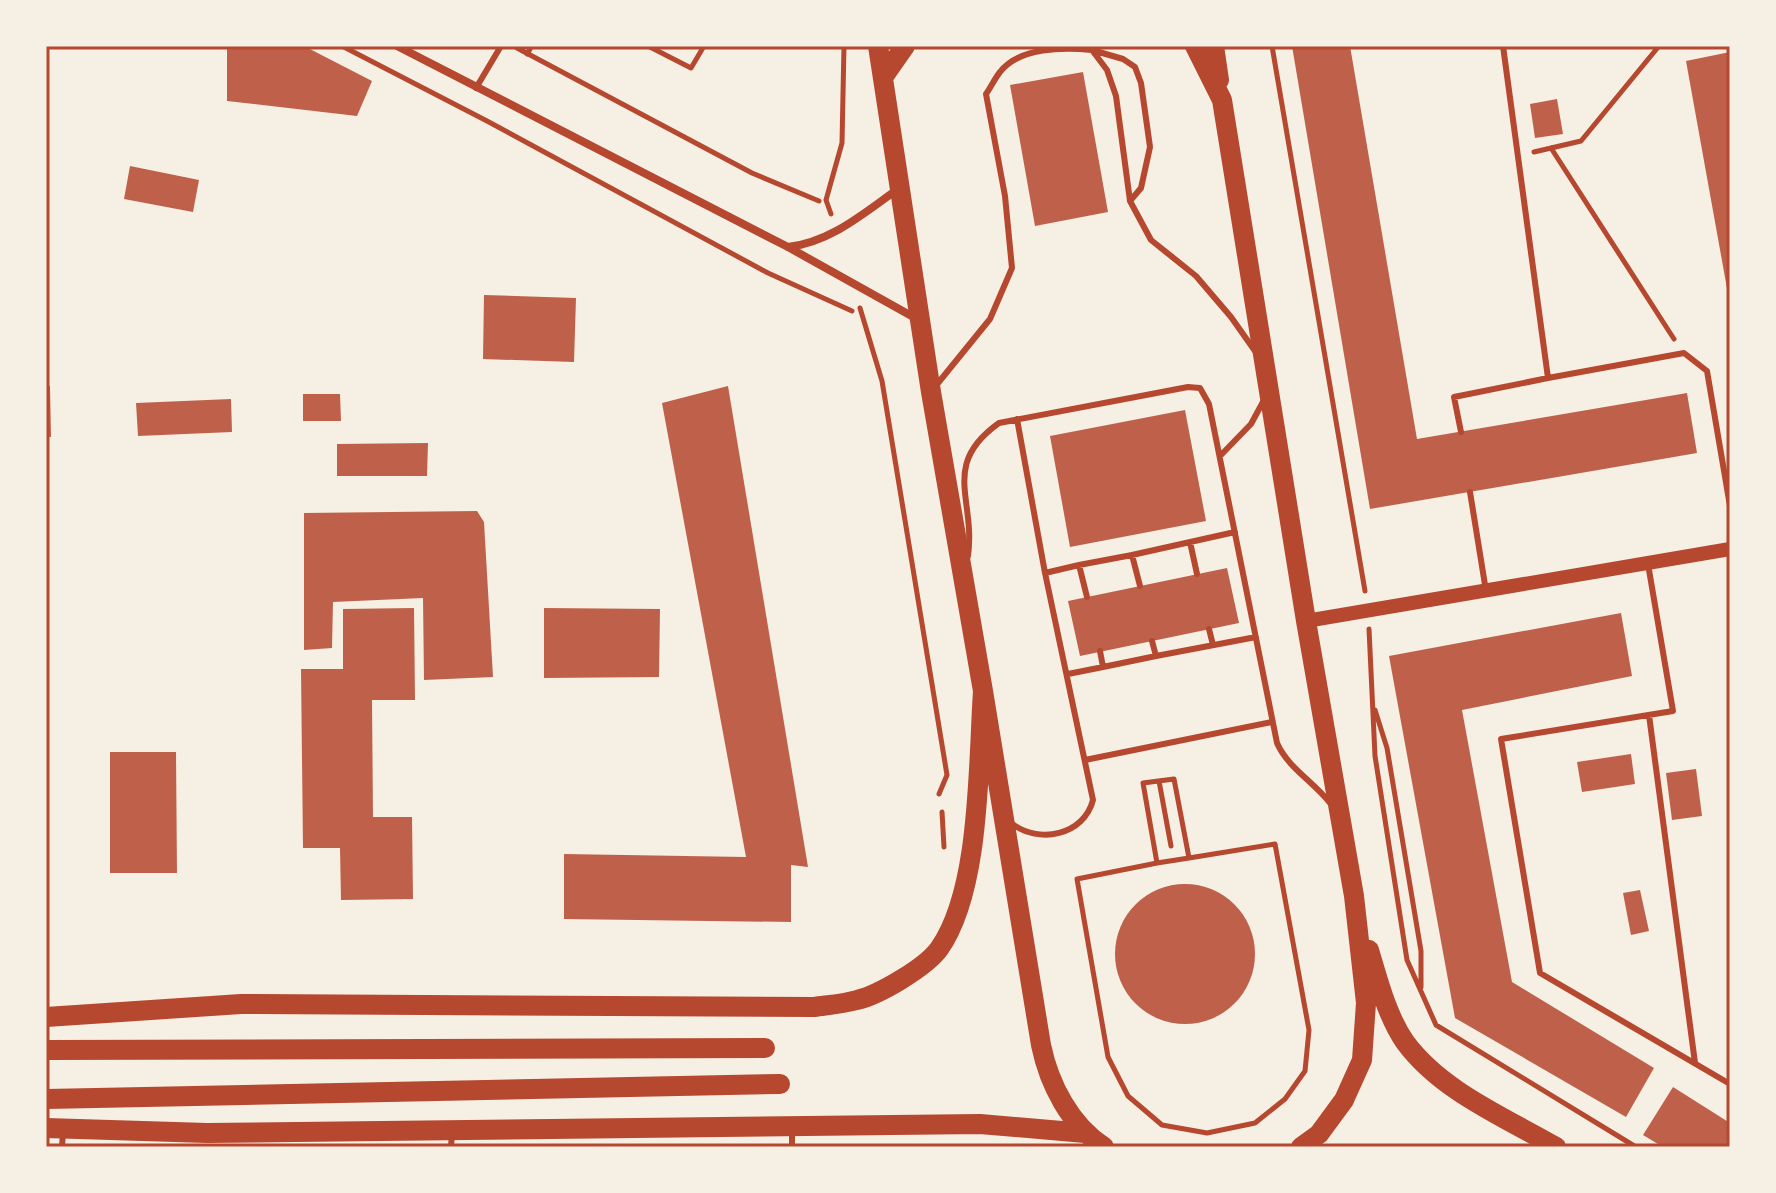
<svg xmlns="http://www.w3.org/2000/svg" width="1776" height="1193" font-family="Ubuntu,sans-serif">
  <rect width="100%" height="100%" fill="#f6efe4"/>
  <path fill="#bf614a" d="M227,46H304L372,81L357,116L227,101Z
    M1292,46H1350L1417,439L1687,393L1697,453L1370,509Z
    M1730,52V294H1728L1686,61Z
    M1083,72L1108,212L1035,226L1010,85Z
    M1557,99L1563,134L1535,138L1530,104Z
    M130,166L199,180L193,212L124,199Z
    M484,295L576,298L574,362L483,359Z
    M46,386H50L51,437H46Z
    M728,386L808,867L791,865V922L564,919V854L746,857L662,403Z
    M303,394H340L341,421H303Z
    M231,399L232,432L138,436L136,403Z
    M1185,410L1206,521L1070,547L1050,436Z
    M428,443L427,476H337V444Z
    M477,511L484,522L493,677L424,680L423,598L333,602L332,648L304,650V513Z
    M1227,568L1239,623L1080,656L1068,601Z
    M414,608L415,700H372L373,817H412L413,899L341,900L340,848H303L301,669H343V609Z
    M544,608L660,609L659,677L544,678Z
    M1621,613L1632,676L1462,710L1512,982L1654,1068L1626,1117L1455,1018L1389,656Z
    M110,752H176L177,873H110Z
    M1631,754L1635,784L1582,792L1577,762Z
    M1696,769L1702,816L1672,820L1666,773Z
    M1115 954a70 70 0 1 1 140 0a70 70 0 1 1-140 0Z
    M1640,890L1649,931L1631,935L1623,893Z
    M1673,1087L1730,1123V1147H1663L1643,1135Z"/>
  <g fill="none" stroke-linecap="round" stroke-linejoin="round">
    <path stroke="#b5482f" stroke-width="5" d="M342,46L487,121L768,273L852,311
      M648,46L691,68L704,46
      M1272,46L1365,591
      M517,48L752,173L819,201
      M527,54L532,46
      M1551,148L1674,339
      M1534,152L1581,141L1659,46
      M831,214L826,200L842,143L844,46
      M860,308L882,381L947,775L939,794
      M1369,629L1375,756L1407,960L1436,1025L1636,1147
      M1375,710L1387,748L1421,951V987
      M1159,781L1171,846
      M942,812L944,847
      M1157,863L1077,879L1108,1057L1128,1096L1162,1125L1207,1133L1255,1123L1285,1099L1305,1071L1309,1030L1275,844L1189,858L1174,779L1143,783L1157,863L1189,858"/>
    <path stroke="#b5482f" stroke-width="6" d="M1092,50L1123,59L1135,67L1141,83L1150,147L1141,188L1130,201
      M476,88L501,46
      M1548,378L1684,353L1707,371L1730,506
      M934,388L990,319L1012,268L1005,196L986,94C991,87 995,78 1000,72C1019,47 1064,47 1092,50L1107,70L1116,96L1130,201L1151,240L1196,276L1231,317L1255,351
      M1017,419L1045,573L1079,565
      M1461,432L1454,397L1548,378L1503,46
      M1220,456L1251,424L1264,400
      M1470,492L1486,591
      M1190,542L1197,574
      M968,556C976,499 940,465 999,423L1188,387L1200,388L1209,404L1277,743C1288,768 1314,782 1330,803
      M1648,564L1673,711L1501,739L1540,973L1730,1084
      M1140,586L1132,555L1235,532
      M1087,597L1079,565L1132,555
      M1209,629L1213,645
      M1152,641L1156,656L1256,637
      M1100,651L1103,667L1156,656
      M1068,674L1103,667
      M1649,715L1695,1063
      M1085,760L1272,722
      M1011,823C1039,845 1084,835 1093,800L1045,573
      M62,1147L63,1132
      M451,1147L452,1133
      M792,1147V1131"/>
    <path stroke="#b5482f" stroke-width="8" d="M397,46L788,247L917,319
      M788,247C831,242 864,213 898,189"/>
    <path stroke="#b5482f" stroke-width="14" d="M1306,621L1730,549"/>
    <path stroke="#b5482f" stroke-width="20" d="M878,46L931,392L983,691L1041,1045C1049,1084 1070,1125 1104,1147
      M1195,46L1222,100L1306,621L1354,896L1366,1003L1362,1060L1344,1100L1319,1134L1301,1147
      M1214,46L1219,80
      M884,76L905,46
      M1369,950C1378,980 1387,1016 1405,1042C1441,1091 1504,1117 1556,1147
      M46,1017L241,1004L814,1007C828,1005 843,1004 857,1000C879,995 926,967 939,949C981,890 978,763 983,691
      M46,1050L765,1048
      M46,1099L780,1084
      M46,1128L207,1133L980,1124L1085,1133"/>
  </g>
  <rect width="1776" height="1193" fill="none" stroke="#f6efe4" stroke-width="96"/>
  <rect x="48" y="48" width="1680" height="1097" fill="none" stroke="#b5482f" stroke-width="3"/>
</svg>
